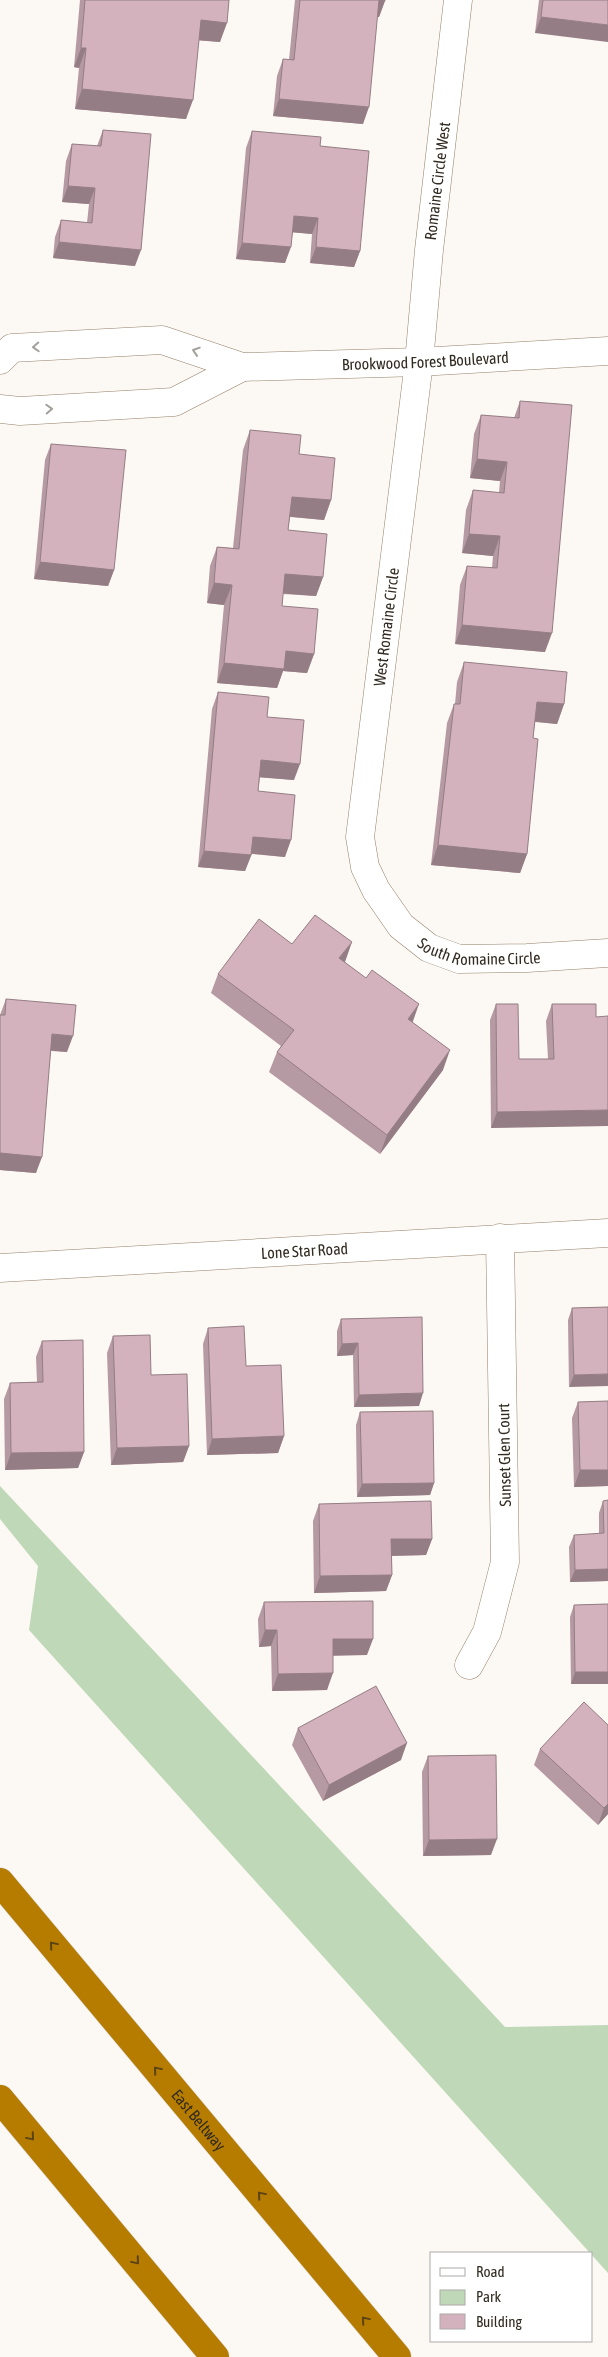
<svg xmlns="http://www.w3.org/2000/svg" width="608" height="2357" font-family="'Asap Condensed',sans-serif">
  <rect width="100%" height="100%" fill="#fcf8f3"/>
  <path fill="#bfd9b8" d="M0,1486L505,2027L608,2025V2273L29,1630L38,1566L0,1519Z"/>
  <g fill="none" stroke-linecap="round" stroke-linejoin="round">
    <g stroke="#94816a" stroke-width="29">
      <g id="street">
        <path id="s1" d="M458,0L429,250L419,362L360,837L365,867L376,890L401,926L429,948L459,959L527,958L608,953"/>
        <path id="s2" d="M0,360L12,348L162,340L242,367L419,362L608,351"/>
        <path d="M0,409L20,411L174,402L242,367"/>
        <path d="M469,1665L487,1632L505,1562L500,1238"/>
      </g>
    </g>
    <g stroke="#94816a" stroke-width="29">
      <g id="secondary">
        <path id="s3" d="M0,1268L608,1233"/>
      </g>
    </g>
    <g stroke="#d6d5d3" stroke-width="29">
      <g id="highway">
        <path id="s4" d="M0,1882L397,2357"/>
        <path d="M0,2099L215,2357"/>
      </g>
    </g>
    <use href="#street" stroke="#fff" stroke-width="28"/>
    <use href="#secondary" stroke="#fff" stroke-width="28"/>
    <use href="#highway" stroke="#b67c00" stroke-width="28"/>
  </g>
  <path fill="#b599a3" d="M80,0H229L220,42L199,40L186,119L75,109L79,68L74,67Z
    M295,0H385L379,17H377L363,124L273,116L277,76L283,59L289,60Z
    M539,0H608L535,33Z
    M103,130L135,266L53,258L55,237L61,220L87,223L89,204L62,202L66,161L72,144L97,146Z
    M252,131L360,251L354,267L310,263L312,234L293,232L285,263L236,259L246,148Z
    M520,401L545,652L455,644L460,585L467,566L492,568L493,556L462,553L466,510L473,490L499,493L500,481L470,478L474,434L481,415L514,418Z
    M250,430L299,454L331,500L324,520L290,517L288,530L323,577L316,596L283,594L282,606L314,654L307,673L283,671L277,688L217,683L224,605L207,603L210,566L217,547L233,548L243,450Z
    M51,444L114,570L108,586L34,579L45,460Z
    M464,662L564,704L557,724L535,722L533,738L527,854L520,873L431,865L447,723L454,704H455L457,682Z
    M218,692L267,717L294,780L260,777L258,791L285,857L252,854L245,871L198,867L212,709Z
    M292,944L345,962L412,1022L443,1070L380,1154L269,1072L277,1052L281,1046L211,993L218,974Z
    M6,999L67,1052L51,1051L36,1173L0,1170V1015Z
    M496,1004L519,1059H548L546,1021L552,1004L596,1017L491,1128L490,1020Z
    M608,1307L569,1387L568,1320L572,1308Z
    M341,1319L419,1406L354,1407L353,1355L337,1356V1331Z
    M208,1328L284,1436L278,1453L207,1455L203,1344Z
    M113,1336L151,1375L189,1446L183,1462L111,1465L107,1353Z
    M42,1341L84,1452L78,1468L5,1470L4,1399L10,1383L37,1382L36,1357Z
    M608,1401V1486L574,1487L572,1418L578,1402Z
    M360,1412L434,1483L430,1495L357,1497L356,1425Z
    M603,1501L608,1581L570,1582L569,1547L574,1535L599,1534V1513Z
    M319,1504L432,1539L426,1555L392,1556V1575L386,1591L314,1593L313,1521Z
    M264,1602L367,1655H333L327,1690L272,1691L271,1646L259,1647L258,1619Z
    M608,1604V1684H571L570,1617L574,1605Z
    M608,1725V1814L598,1825L534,1765L540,1749Z
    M298,1728L401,1760L323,1801L292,1745Z
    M428,1756L491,1855L423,1856L422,1772Z"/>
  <path fill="#947d84" d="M379,0L385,1L379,17H373Z
    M541,17L608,25V42L535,33Z
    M201,20L227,23L220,42L194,40Z
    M81,48H86L79,68L74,67Z
    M82,89L193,100L186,119L75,109Z
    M279,99L369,107L363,124L273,116Z
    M68,186L95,188L89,204L62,202Z
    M294,216L318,218L312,234L288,232Z
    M59,242L141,250L135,266L53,258Z
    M242,243L291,247L285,263L236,259Z
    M316,247L360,251L354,267L310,263Z
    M477,459L507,462L500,481L470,478Z
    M292,497L331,500L324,520L284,516Z
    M469,534L500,536L493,556L462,553Z
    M40,562L114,570L108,586L34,579Z
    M285,574L323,577L316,596L278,593Z
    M214,583L232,585L224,605L207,603Z
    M462,625L552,633L545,652L455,644Z
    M286,651L314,654L307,673L283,671L277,688L217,683L224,663Z
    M537,702L564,704L557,724L530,721Z
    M261,760L300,764L294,780L255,777Z
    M253,837L291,840L285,857L247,853Z
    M438,845L527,854L520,873L431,865Z
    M204,851L251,855L245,871L198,867Z
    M352,942L345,962L332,978L339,958Z
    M419,1004L412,1024L408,1019Z
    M52,1034L73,1036L67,1052L46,1050Z
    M450,1050L443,1070L380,1154L387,1135Z
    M608,1110V1126L491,1128L497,1112Z
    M0,1153L42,1157L36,1173L0,1170Z
    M358,1343L353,1355L337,1356L342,1344Z
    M608,1374V1386L569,1387L574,1375Z
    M423,1393L419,1406L354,1407L359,1395Z
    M284,1436L278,1453L207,1455L212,1439Z
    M189,1446L183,1462L111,1465L117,1448Z
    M84,1452L78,1468L5,1470L11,1453Z
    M580,1470H608V1486L574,1487Z
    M434,1483L430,1495L357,1497L362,1484Z
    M391,1539H432L426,1555L385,1556Z
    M608,1569V1581L570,1582L575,1570Z
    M392,1575L386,1591L314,1593L320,1576Z
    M265,1630H277L271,1646L259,1647Z
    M333,1639H373L367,1655L327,1656Z
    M575,1672H608V1684H571Z
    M333,1673L327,1690L272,1691L278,1674Z
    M407,1743L401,1760L323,1801L329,1785Z
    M608,1804V1814L598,1825L604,1808Z
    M497,1839L491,1855L423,1856L429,1840Z"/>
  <path fill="#d3b2bd" stroke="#947d84" d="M85,0H229L227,23L201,20L193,100L82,89L86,48H81Z
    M300,0H385V1L379,0L369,107L279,99L283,59L294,60Z
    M543,0H608V25L541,17Z
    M103,130L151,134L141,250L59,242L61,220L92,223L95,188L68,186L72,144L101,146Z
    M252,131L321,137L320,146L369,151L360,251L316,247L318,218L294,216L291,247L242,243Z
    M520,401L572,405L552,633L462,625L467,566L497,568L500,536L469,534L473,490L504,493L507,462L477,459L481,415L519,418Z
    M250,430L301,435L299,454L335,458L331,500L292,497L288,530L327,534L323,577L285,574L282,606L318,609L314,654L286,651L284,669L224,663L232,585L214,583L217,547L239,549Z
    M51,444L126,450L114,570L40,562Z
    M464,662L567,672L564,704L537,702L533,738L538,739L527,854L438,845L454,704H460Z
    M218,692L269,697L267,717L304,720L300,764L261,760L258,791L295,795L291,840L253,837L251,855L204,851Z
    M315,915L352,942L339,958L366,978L372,970L419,1004L408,1019L450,1050L387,1135L277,1052L294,1030L218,974L259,919L292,944Z
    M6,999L76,1005L73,1036L52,1034L42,1157L0,1153V1015H5Z
    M496,1004H518L519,1059H554L552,1004H596V1017L608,1016V1110L497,1112Z
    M608,1307V1374L574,1375L572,1308Z
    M422,1317L423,1393L359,1395L358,1343L342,1344L341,1319Z
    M244,1326L246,1366L281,1365L284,1436L212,1439L208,1328Z
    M150,1335L151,1375L187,1374L189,1446L117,1448L113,1336Z
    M83,1340L84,1452L11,1453L10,1383L43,1382L42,1341Z
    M608,1401V1470H580L578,1402Z
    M433,1411L434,1483L362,1484L360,1412Z
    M608,1500V1569L575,1570L574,1535L604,1533L603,1501Z
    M431,1501L432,1539H391L392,1575L320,1576L319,1504Z
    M373,1601V1639H333V1673L278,1674L277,1630H265L264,1602Z
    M608,1604V1672H575L574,1605Z
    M376,1686L407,1743L329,1785L298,1728Z
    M584,1702L608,1725V1804L604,1808L540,1749Z
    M496,1755L497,1839L429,1840L428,1756Z"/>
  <defs><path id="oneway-chevron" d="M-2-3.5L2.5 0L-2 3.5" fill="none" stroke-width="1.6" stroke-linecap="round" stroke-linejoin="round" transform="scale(1.25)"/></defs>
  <g stroke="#a3a09b">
    <use href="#oneway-chevron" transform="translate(36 347) rotate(177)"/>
    <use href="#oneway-chevron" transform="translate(196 351) rotate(-162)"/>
    <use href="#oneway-chevron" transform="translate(49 409) rotate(-3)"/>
  </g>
  <g stroke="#5a4317">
    <use href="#oneway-chevron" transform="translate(53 1945) rotate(-130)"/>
    <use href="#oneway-chevron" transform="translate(157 2070) rotate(-130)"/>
    <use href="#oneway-chevron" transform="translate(31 2137) rotate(50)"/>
    <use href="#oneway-chevron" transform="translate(261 2195) rotate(-130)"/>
    <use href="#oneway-chevron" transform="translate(136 2261) rotate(50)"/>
    <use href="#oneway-chevron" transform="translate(365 2320) rotate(-130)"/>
  </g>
  <g text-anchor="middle" stroke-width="4" stroke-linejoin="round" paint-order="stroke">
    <g font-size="16" fill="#322b21" stroke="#fff">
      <text transform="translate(437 181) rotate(-83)" y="6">Romaine Circle West</text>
      <text dy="6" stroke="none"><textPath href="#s2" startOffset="435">Brookwood Forest Boulevard</textPath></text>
      <text transform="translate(386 627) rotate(-83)" y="6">West Romaine Circle</text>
      <text dy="6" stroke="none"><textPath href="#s1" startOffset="1029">South Romaine Circle</textPath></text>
      <text dy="6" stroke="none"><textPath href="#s3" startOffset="305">Lone Star Road</textPath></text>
      <text transform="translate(504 1455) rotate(-91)" y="6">Sunset Glen Court</text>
      <text dy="6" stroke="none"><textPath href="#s4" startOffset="310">East Beltway</textPath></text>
    </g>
  </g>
  <rect x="430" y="2252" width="162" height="90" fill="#ffffff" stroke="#adaaa6"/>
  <rect x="440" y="2268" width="25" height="8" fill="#ffffff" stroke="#adaaa6"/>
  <text x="476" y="2277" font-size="15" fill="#322b21">Road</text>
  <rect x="440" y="2290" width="25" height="15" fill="#bfd9b8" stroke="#adaaa6"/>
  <text x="476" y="2302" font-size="15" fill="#322b21">Park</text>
  <rect x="440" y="2314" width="25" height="15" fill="#d3b2bd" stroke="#adaaa6"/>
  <text x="476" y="2327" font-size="15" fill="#322b21">Building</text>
</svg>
